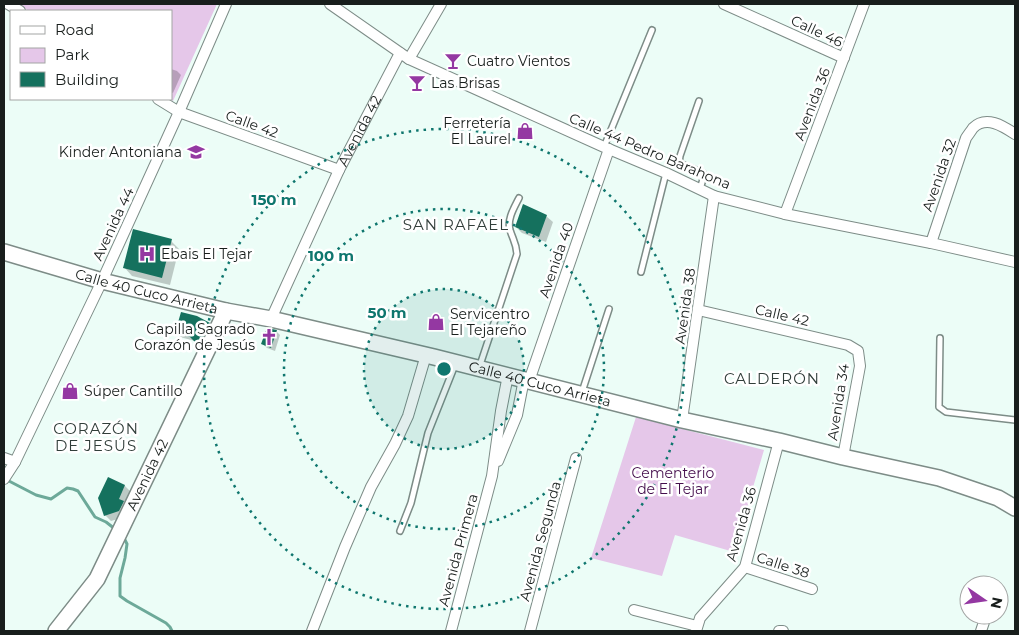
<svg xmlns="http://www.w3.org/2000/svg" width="1019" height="635" font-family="Montserrat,sans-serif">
  <rect width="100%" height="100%" fill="#ecfdf7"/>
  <path fill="#e5c7e9" d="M17,4H217L173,101L170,99H171V11H29Z
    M636,417L764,450L734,552L675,535L662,576L591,558Z"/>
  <path fill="#0003" d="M171,69L177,71L181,75L173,93L171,92Z
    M546,216L553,222L546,242L522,233L516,227Z
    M171,241L179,249L170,285L132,276L124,267Z
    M209,324L213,328L203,348L195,341L180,337L176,333Z
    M276,331L280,335L275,351L267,348L263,344Z
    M108,479L125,486L131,492L125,517L111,521L105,515Z"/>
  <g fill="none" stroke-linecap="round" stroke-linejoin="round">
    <path stroke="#6da999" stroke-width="3" d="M7,480L36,495L51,499L67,488L73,489L78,491L95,517L106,522L115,529
      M123,536L127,544L125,558L120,578V596L127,601L166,623L170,627L172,631"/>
  </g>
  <path fill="#15715e" d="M523,204L547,215L539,237L515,227Z
    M133,229L172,239L162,278L123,268Z
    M181,312L197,316L210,323L199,346L190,337L175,333Z
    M267,328L277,330L271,348L261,344Z
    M108,477L125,485L119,499L124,501L119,511L104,516L98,498Z"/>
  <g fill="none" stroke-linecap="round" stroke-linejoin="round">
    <g stroke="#7d8c87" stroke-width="8">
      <path id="service" d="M699,101L680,156L679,163L703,173L704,176L700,189
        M604,147L652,30
        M641,272L666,173
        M940,338L939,407L946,412L1015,420
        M479,368L517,254C516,242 513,240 510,230C507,219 514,208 519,198
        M582,392L609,309
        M400,531L411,503L428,433L455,365"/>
    </g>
    <g stroke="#7d8c87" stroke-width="12">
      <g id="minor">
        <path d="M8,4L20,11"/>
        <path d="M330,4L409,59L604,147L666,173L714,196L785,214L931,243L1015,262"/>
        <path d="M724,4L844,58"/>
        <path d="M409,59L441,4"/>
        <path d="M158,99L179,112L339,170"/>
        <path d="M785,214L864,4"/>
        <path d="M931,243L966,138C968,135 971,131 973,128C986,115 1003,126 1015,134"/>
        <path d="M698,310L848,345L858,351L860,366L843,457"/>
        <path id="s1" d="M271,319L339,170L400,53"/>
        <path d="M529,381L609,149"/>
        <path d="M682,420L714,196"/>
        <path d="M4,458L15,462"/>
        <path d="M498,461L517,415L524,379"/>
        <path d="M4,479L15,462L102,281L179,112L226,4"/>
        <path d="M745,567L812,589"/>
        <path d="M634,610L697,626"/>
        <path d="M312,631L345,547L371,487L395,444L408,416L426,355"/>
        <path d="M451,631L492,476L501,411L508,375"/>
        <path d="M530,631L576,458"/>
        <path d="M696,631L700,618L745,567L779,441"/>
        <path d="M779,631H783"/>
        <path d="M981,631L984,622"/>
      </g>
    </g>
    <g stroke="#7d8c87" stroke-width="18">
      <g id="secondary">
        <path id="s2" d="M4,252L102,281L226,311L271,319L434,357L682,420L779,441L843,457L939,478L998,498L1015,508"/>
        <path id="s3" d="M56,631L97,579L226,311"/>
      </g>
    </g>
    <use href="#service" stroke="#fff" stroke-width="5"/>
    <use href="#minor" stroke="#fff" stroke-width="10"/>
    <use href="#secondary" stroke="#fff" stroke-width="15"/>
  </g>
  <circle cx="444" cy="369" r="80" fill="#0f766e" fill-opacity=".12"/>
  <g fill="none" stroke="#0f766e" stroke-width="2.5" stroke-dasharray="2.5 5">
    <circle cx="444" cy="369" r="80"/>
    <circle cx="444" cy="369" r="160"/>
    <circle cx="444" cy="369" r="240"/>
  </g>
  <defs>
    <g id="bar-bare" transform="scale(1.35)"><path d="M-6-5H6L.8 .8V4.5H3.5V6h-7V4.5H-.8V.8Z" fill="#9438a2" stroke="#fff" stroke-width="2.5" paint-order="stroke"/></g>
    <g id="shop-bare" transform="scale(1.35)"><path d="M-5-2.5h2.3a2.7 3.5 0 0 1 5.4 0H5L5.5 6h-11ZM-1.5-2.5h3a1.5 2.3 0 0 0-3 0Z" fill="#9438a2" stroke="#fff" stroke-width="2.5" paint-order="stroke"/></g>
    <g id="school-bare" transform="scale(1.35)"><path d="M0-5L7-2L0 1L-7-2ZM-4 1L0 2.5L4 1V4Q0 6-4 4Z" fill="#9438a2" stroke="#fff" stroke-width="2.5" paint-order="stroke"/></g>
    <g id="hospital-bare" transform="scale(1.35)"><path d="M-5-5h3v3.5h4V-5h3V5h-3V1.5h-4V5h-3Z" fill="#9438a2" stroke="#fff" stroke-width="2.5" paint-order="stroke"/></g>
    <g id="church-bare" transform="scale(1.35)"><path d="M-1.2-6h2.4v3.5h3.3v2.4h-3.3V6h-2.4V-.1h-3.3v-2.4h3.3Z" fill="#9438a2" stroke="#fff" stroke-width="2.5" paint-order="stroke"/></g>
  </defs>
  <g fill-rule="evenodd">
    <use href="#bar-bare" x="453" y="61"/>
    <use href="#bar-bare" x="417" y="83"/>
    <use href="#shop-bare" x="525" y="131"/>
    <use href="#school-bare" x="196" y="152"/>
    <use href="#hospital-bare" x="147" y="254"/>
    <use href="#shop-bare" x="436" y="322"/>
    <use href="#church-bare" x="269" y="337"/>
    <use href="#shop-bare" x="70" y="391"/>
  </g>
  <g text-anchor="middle" stroke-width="5" stroke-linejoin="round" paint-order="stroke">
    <g font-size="14" fill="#181e1c" stroke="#fff">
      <text transform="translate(817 31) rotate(25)" y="5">Calle 46</text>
      <text transform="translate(812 104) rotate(-69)" y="5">Avenida 36</text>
      <text transform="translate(252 124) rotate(20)" y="5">Calle 42</text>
      <text dy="5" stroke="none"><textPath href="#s1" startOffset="208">Avenida 42</textPath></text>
      <text transform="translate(650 151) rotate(23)" y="5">Calle 44 Pedro Barahona</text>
      <text transform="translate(939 175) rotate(-71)" y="5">Avenida 32</text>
      <text transform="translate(113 224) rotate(-65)" y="5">Avenida 44</text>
      <text transform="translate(556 260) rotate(-71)" y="5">Avenida 40</text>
      <text dy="5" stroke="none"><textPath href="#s2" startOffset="148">Calle 40 Cuco Arrieta</textPath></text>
      <text transform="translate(685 306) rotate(-82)" y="5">Avenida 38</text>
      <text transform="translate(782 315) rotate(13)" y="5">Calle 42</text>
      <text dy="5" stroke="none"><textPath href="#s2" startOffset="552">Calle 40 Cuco Arrieta</textPath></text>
      <text transform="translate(838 402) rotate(-81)" y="5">Avenida 34</text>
      <text dy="5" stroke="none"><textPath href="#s3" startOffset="182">Avenida 42</textPath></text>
      <text transform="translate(741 524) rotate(-74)" y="5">Avenida 36</text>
      <text transform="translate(540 541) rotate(-75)" y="5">Avenida Segunda</text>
      <text transform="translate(458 550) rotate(-75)" y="5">Avenida Primera</text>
      <text transform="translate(783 565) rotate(18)" y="5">Calle 38</text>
    </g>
    <g font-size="14" fill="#181e1c" stroke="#fff" text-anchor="start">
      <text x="467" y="66">Cuatro Vientos</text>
      <text x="431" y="88">Las Brisas</text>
      <text x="511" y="128" text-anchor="end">Ferretería<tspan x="511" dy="16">El Laurel</tspan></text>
      <text x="182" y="157" text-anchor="end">Kinder Antoniana</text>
      <text x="161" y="259">Ebais El Tejar</text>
      <text x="450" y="319">Servicentro<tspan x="450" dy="16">El Tejareño</tspan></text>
      <text x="255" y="334" text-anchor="end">Capilla Sagrado<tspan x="255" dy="16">Corazón de Jesús</tspan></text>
      <text x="84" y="396">Súper Cantillo</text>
    </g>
    <g font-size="14" fill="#450e4d" stroke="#fff">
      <text x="673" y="478">Cementerio<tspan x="673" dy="16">de El Tejar</tspan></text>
    </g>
    <g font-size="15" letter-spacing="1" fill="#313e3a" stroke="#fff">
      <text x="456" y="230">SAN RAFAEL</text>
      <text x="772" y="384">CALDERÓN</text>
      <text x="96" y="434">CORAZÓN<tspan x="96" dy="17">DE JESÚS</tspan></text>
    </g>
  </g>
  <circle cx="444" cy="369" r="8" fill="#0f766e" stroke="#fff" stroke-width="2.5"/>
  <g font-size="15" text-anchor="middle" font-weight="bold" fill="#0f766e" stroke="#fff" stroke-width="5" stroke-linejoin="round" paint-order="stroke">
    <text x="274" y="205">150 m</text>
    <text x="331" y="261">100 m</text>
    <text x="387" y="318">50 m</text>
  </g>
  <rect width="1019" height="635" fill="none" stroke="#181e1c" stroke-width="10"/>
  <rect x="10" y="10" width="162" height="90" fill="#ffffff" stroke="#a3a5a4"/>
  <rect x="20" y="26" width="25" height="8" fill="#ffffff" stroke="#a3a5a4"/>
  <text x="55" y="35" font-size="15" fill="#181e1c">Road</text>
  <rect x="20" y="48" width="25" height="15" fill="#e5c7e9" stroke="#a3a5a4"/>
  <text x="55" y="60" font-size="15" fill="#181e1c">Park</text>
  <rect x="20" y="72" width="25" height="15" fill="#15715e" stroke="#a3a5a4"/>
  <text x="55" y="85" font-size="15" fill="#181e1c">Building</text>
  <g transform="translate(984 600) rotate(103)"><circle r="24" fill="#ffffff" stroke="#a3a5a4"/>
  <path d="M0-4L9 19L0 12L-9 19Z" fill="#9438a2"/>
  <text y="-8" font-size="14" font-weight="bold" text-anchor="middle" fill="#181e1c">N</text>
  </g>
</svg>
